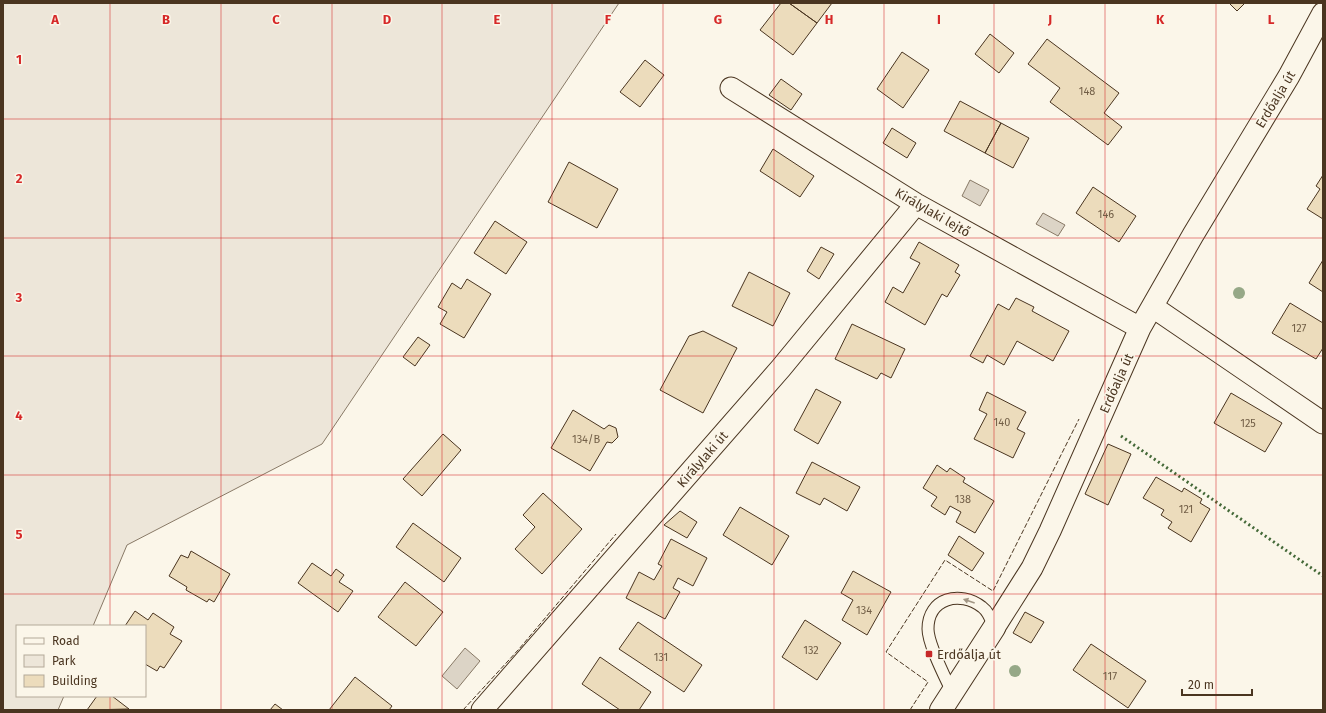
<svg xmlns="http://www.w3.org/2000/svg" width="1326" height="713" font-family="'Fira Sans',sans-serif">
  <rect width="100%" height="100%" fill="#fbf6e9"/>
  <path fill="#ede6d9" stroke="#887966" d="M3,3H619L322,444L127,545L93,626H17V696H64L58,710H3Z"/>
  <path fill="#dcd4c6" stroke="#887966" d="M970,180L989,190L980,206L962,196Z
    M1043,213L1065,225L1058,236L1036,224Z
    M465,648L480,661L457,689L442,676Z"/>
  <path fill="#ecdcbc" stroke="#4a3520" d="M781,3H789L817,23L793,55L760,30Z
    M789,3H832L817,23Z
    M1229,3H1245L1237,11Z
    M990,34L1014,53L999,73L975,54Z
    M1047,39L1119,93L1104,113L1122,127L1108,145L1050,102L1060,88L1028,64Z
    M902,52L929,70L903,108L877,89Z
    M645,60L664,75L640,107L620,92Z
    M781,79L802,94L791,110L769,95Z
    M960,101L1001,123L985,153L944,131Z
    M1001,123L1029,138L1013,168L985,153Z
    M892,128L916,143L907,158L883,143Z
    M773,149L814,176L800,197L760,171Z
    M569,162L618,189L597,228L548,202Z
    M1323,175V219L1307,209L1320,189L1316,186Z
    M1093,187L1136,216L1119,242L1076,213Z
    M495,221L527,242L506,274L474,253Z
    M919,242L959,265L955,272L960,275L947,297L942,294L925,325L885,302L893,287L903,293L920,263L910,258Z
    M821,247L834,254L819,279L807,271Z
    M1323,260V292L1309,283Z
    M749,272L790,293L773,326L732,306Z
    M467,279L491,294L464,338L440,324L447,312L438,307L452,283L461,289Z
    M1016,298L1034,307L1032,311L1069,331L1053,361L1017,341L1004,365L987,355L983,363L970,356L998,304L1009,310Z
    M1290,303L1323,323V348L1316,359L1272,333Z
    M852,324L905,349L891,378L881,373L877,379L835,359Z
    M703,331L737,348L703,413L660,390L689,336Z
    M418,337L430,345L415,366L403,357Z
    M816,389L841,402L818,444L794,430Z
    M987,392L1026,412L1017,429L1025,433L1013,458L974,439L987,414L979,410Z
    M1231,393L1282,423L1265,452L1214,423Z
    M573,410L604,429L609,425L616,428L618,437L612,443L607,442L590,471L551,448Z
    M443,434L461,450L422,496L403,479Z
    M1108,444L1131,454L1108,505L1085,494Z
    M812,462L860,487L847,511L824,498L820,505L796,493Z
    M937,465L947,472L950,468L965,478L963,482L994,501L975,533L956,522L961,512L950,506L945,515L931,506L937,497L923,488Z
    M1156,477L1182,492L1184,488L1202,499L1200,503L1210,509L1191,542L1168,528L1172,522L1161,515L1164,510L1143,498Z
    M543,493L582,529L542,574L515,549L535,527L523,515Z
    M740,507L789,536L772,565L723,535Z
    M680,511L697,522L687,538L664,525Z
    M413,523L461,558L444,582L396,547Z
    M959,536L984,553L972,571L948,555Z
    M671,539L707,558L693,586L678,578L673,588L680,592L665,619L626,598L639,572L654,580L662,566L658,564Z
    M191,551L230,574L214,602L209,599L207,602L186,590L187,587L169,576L181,555L188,558Z
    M312,563L331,576L336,569L344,575L339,582L353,591L338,612L298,583Z
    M853,571L891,592L867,635L842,620L853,600L841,593Z
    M405,582L443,612L416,646L378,617Z
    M135,611L148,620L153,613L174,627L170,634L182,641L164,668L160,666L157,671L145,664V626H125Z
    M1025,612L1044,622L1031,643L1013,633Z
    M805,620L841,643L817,680L782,657Z
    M638,622L702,665L684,692L619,649Z
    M1091,644L1146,681L1128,708L1073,670Z
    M600,657L651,692L639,710H620L582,684Z
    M355,677L392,706L389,710H329Z
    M97,696H112L129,709L87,710Z
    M275,704L283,710H270Z"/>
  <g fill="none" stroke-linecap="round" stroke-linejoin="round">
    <g stroke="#4a3520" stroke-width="13">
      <path id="lane" d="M952,692C945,677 928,644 928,629C928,598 960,590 982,607C989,612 991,620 994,628"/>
    </g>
    <g stroke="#4a3520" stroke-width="23">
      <path id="street" d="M731,88L916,204L1140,328
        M1153,307L1323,423
        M994,628L1032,568L1050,531L1140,328L1193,235L1289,76L1323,13
        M482,710L781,368L916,204"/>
    </g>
    <g stroke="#4a3520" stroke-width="24">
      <path id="secondary" d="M941,710L994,628"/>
    </g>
    <use href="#lane" stroke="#fbf6e9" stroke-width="11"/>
    <use href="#street" stroke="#fbf6e9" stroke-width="21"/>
    <use href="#secondary" stroke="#fbf6e9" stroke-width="22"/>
    <path stroke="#436837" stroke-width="3" stroke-dasharray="2 3" stroke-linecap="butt" d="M1121,436L1323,576"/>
    <path stroke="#4a3520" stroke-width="1" stroke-dasharray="5 2" stroke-linecap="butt" d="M463,710L519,649L616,534
      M910,710L928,682L886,652L945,560L993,591L1079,419"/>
  </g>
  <g fill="#96a887">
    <circle cx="1239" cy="293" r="6"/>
    <circle cx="1015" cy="671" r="6"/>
  </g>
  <defs><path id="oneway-solid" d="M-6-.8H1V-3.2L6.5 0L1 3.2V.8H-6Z"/></defs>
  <use fill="#a29684" href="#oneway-solid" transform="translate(969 601) rotate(-161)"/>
  <path fill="none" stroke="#d62828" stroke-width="1" stroke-opacity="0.55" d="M110,3V626M221,3V710M332,3V710M442,3V710M552,3V710M663,3V710M774,3V710M884,3V710M994,3V710M1105,3V710M1216,3V710M3,119H1323M3,238H1323M3,356H1323M3,475H1323M3,594H1323M110,696V710"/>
  <rect fill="#c62828" stroke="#fbf6e9" stroke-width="1.5" x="925" y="650" width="8" height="8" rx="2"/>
  <g text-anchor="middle" stroke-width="3" stroke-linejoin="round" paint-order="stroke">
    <g font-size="11" fill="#725f47">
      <text x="1087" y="95">148</text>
      <text x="1106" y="218">146</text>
      <text x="1299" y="332">127</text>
      <text x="1002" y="426">140</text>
      <text x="1248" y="427">125</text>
      <text x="586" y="443">134/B</text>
      <text x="963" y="503">138</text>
      <text x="1186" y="513">121</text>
      <text x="864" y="614">134</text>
      <text x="811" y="654">132</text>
      <text x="661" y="661">131</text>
      <text x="1110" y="680">117</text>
    </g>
    <g font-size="13" fill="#4a3520" stroke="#fbf6e9">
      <text transform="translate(1275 99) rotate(-59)" y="5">Erdőalja út</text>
      <text transform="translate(933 212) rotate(30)" y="5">Királylaki lejtő</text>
      <text transform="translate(1116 383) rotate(-66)" y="5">Erdőalja út</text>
      <text transform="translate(702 459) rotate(-49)" y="5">Királylaki út</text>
    </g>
    <g font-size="13" fill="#4a3520" stroke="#fbf6e9" text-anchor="start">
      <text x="937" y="659">Erdőalja út</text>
    </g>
  </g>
  <g font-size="13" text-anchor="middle" font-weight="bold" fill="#d62828" stroke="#fbf6e9" stroke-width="3" stroke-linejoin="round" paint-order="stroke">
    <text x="55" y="24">A</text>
    <text x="166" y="24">B</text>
    <text x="276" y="24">C</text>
    <text x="387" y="24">D</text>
    <text x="497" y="24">E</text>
    <text x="608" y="24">F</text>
    <text x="718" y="24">G</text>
    <text x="829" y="24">H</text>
    <text x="939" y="24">I</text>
    <text x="1050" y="24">J</text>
    <text x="1160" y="24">K</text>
    <text x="1271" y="24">L</text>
    <text x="19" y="64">1</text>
    <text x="19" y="183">2</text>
    <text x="19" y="302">3</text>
    <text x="19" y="420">4</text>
    <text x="19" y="539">5</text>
  </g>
  <rect width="1326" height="713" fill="none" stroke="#4a3520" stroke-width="8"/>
  <rect x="16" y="625" width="130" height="72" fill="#fbf6e9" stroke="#b4a999"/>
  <rect x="24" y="638" width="20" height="6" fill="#fbf6e9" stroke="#b4a999"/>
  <text x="52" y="645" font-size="12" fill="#4a3520">Road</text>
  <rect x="24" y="655" width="20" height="12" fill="#ede6d9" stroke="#b4a999"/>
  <text x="52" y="665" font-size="12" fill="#4a3520">Park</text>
  <rect x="24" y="675" width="20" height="12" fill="#ecdcbc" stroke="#b4a999"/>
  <text x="52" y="685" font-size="12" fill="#4a3520">Building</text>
  <path d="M1182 689v6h70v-6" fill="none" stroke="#4a3520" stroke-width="2"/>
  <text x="1188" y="689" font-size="12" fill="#4a3520" stroke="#fbf6e9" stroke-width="3" paint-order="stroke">20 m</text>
</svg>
